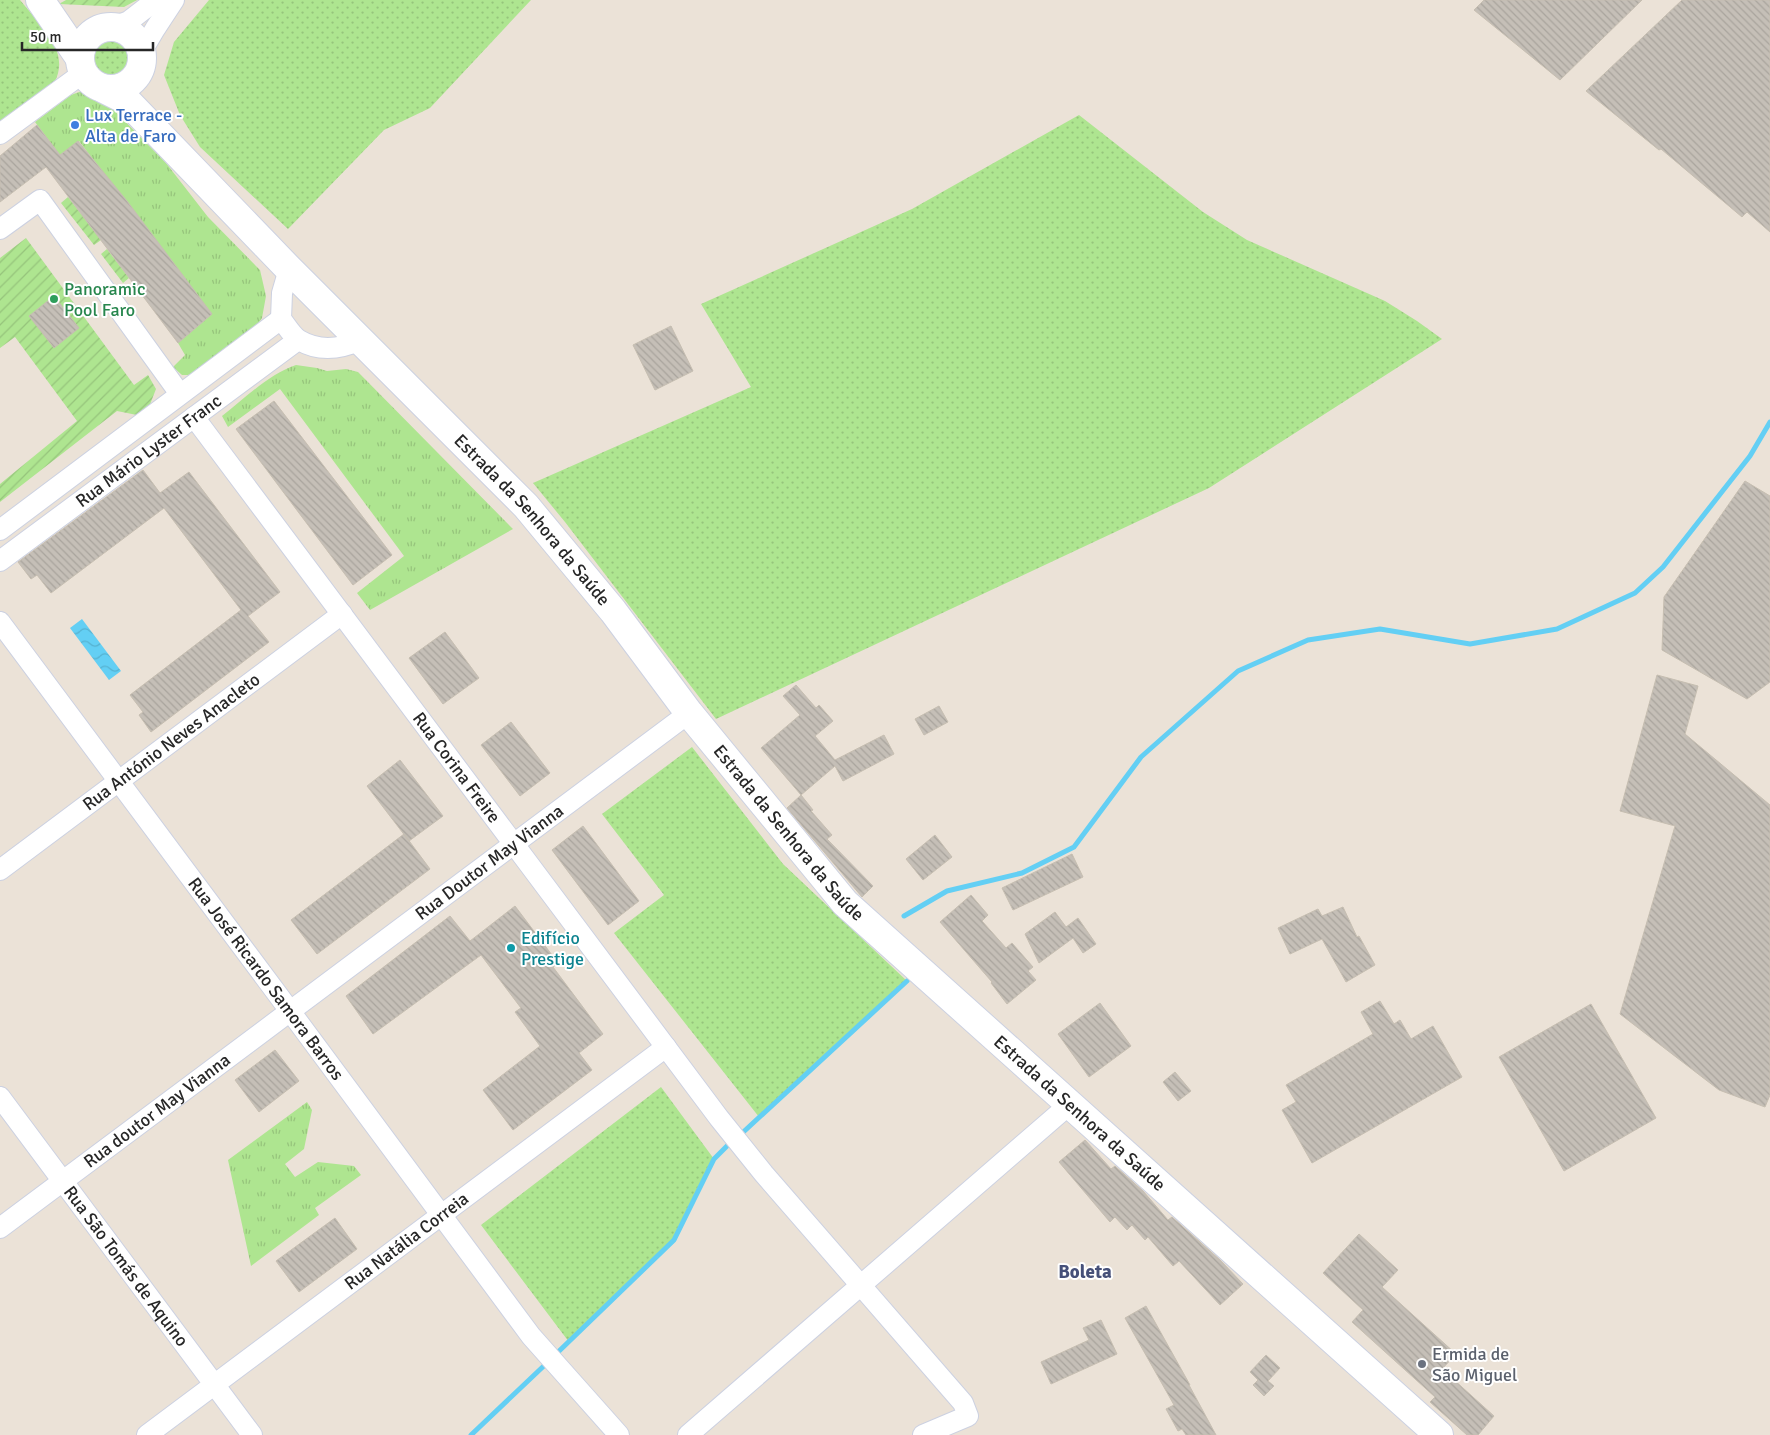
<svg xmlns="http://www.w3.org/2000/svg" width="1770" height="1435" font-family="Signika,sans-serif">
  <defs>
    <pattern id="grass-dots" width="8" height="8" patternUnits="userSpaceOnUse" patternTransform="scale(1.25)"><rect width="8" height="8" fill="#aee590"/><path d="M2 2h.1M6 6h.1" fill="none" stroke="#96c47c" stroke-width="1.8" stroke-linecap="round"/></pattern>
    <pattern id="park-tufts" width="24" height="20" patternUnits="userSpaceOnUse" patternTransform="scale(1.25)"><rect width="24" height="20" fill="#aee590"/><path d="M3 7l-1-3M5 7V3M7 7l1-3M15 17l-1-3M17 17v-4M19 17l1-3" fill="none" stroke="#96c47c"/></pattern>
    <pattern id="garden-furrows" width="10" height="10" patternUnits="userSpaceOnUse" patternTransform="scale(1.25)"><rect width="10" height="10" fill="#aee590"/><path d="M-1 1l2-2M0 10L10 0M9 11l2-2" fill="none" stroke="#96c47c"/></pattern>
    <pattern id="water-waves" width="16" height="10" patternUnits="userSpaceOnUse" patternTransform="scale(1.25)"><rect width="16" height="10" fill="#63cff4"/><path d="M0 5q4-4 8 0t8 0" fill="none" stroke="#56b2d1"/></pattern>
    <pattern id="building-back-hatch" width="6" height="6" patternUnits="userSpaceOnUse" patternTransform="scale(1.25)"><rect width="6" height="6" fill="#c5bfb7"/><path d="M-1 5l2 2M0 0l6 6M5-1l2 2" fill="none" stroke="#a9a49d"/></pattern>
  </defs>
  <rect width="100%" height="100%" fill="#ebe2d7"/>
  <path fill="url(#grass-dots)" d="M0,0H20C39,24 72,51 54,83L0,126Z
    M209,0H531L430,108L384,130L288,229L200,147L180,115L164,75L174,42Z
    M89 59a20 20 0 1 1 40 0a20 20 0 1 1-40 0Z
    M1079,115L1203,212L1247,240L1385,301L1417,321L1442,339L1209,488L716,719L565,522L533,483L751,387L701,304L912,209Z
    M692,747L783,864L907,981L759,1117L614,933L664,895L602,814Z
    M661,1087L714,1159L674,1240L569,1342L481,1225Z"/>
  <path fill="url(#park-tufts)" d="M82,91L106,102L166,163L208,217L260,270L266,296L262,318L255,328L197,371L188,375H182L173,367L185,355L178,343L212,314L79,141L60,155L35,122L71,95Z
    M296,365L317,368L327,371L346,369L358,372L513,529L370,610L357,593L404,556L280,389L228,427L222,416C244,399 269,374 296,365Z
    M307,1102L312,1110L304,1149L285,1164L295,1177L318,1162L354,1166L361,1175L315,1208L319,1215L251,1266L228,1160Z"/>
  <path fill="url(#garden-furrows)" d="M66,0H137L124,7L59,4Z
    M68,197L101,240L94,245L61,203Z
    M26,238L134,385L148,375L156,389L149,407L137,415L117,411L0,502V484L77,421L15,337L0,348V258Z
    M107,249L129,278L123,283L101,254Z"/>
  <path fill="url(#water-waves)" d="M82,619L121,671L109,680L70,628Z"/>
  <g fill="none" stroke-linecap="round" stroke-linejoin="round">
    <path stroke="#63cff4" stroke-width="5" d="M904,916L947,891L1022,873L1074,847L1141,757L1238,671L1308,640L1380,629L1470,644L1557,629L1635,593L1663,567L1750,456L1770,422
      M739,1136L907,981
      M555,1355L674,1240L714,1159L732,1141
      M471,1435L549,1361"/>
  </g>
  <path fill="url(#building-back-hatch)" stroke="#c6beb1" d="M1484,0H1642L1560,80L1474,10Z
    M1682,0H1770V232L1747,212L1742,217L1661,149L1659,150L1586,91Z
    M37,125L60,155L78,141L127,201L212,314L178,343L46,167L0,202V156Z
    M54,296L79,328L54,348L29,316Z
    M671,326L693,371L655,390L633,345Z
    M274,401L392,555L353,585L236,429Z
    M143,470L160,493L189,472L280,592L248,616L269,642L151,732L139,715L143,712L130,695L241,610L164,508L51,593L37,575L31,579L18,562Z
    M1745,481L1770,496V682L1747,699L1662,650L1664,597Z
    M445,632L479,678L443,704L409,658Z
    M1657,675L1698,686L1685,734L1770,805V1095L1765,1107L1719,1090L1620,1014L1675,826L1620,811Z
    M796,685L816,708L819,705L833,721L815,736L835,760L884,735L894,754L843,781L835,766L801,795L813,810L811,811L832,835L827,839L873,886L862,897L787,808L801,795L761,748L800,715L783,696Z
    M939,706L948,722L924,735L915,719Z
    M511,722L550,773L520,796L481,745Z
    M400,760L443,816L409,841L367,786Z
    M583,826L639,901L608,925L552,850Z
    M404,834L430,869L317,954L291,920Z
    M935,835L952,857L923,880L906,859Z
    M1072,854L1083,877L1013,910L1002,888Z
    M971,895L988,915L982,921L1006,948L1012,943L1033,967L1028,971L1036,980L1007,1004L991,983L992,982L940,922Z
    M515,906L558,963L553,967L603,1034L579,1053L592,1070L513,1130L483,1090L540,1046L515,1012L521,1008L481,955L373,1034L346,996L450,916L470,941Z
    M1343,907L1357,937L1359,936L1375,965L1346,982L1322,939L1290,954L1278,928L1318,909L1322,916Z
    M1055,912L1066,927L1078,918L1096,944L1083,953L1073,938L1039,963L1025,934Z
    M1380,1001L1394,1024L1400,1020L1411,1039L1433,1026L1462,1077L1312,1163L1282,1110L1296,1102L1286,1085L1373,1034L1361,1012Z
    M1100,1003L1131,1046L1089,1077L1058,1034Z
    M1591,1004L1656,1118L1564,1171L1499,1057Z
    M275,1050L299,1081L259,1112L235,1080Z
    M1175,1072L1191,1091L1178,1101L1163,1082Z
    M1085,1140L1111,1169L1115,1166L1143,1191L1168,1220L1172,1217L1220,1260L1243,1284L1220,1305L1179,1261L1173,1266L1148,1237L1145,1240L1132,1225L1127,1230L1115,1217L1110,1222L1059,1162Z
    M335,1218L357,1249L299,1292L276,1261Z
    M1359,1234L1398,1270L1382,1287L1456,1354L1442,1369L1494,1416L1478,1435H1467L1430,1402L1435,1397L1352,1322L1363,1310L1323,1273Z
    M1146,1306L1190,1385H1189L1216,1435H1186L1182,1429L1178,1431L1166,1409L1174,1405L1125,1318Z
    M1101,1320L1117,1354L1051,1384L1041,1362L1089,1340L1083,1328Z
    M1266,1355L1280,1368L1268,1381L1274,1386L1264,1396L1253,1385L1258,1380L1250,1372Z"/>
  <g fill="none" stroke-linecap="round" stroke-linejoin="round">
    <g stroke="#ccd1e1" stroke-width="22">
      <g id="street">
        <path d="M113,27L129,21L156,0"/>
        <path d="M142,51L155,29L174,0"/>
        <path d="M0,134L83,73"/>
        <path d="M0,229L40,200L180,394"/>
        <path d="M289,269L282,293L281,319C286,325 292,336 299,340C319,352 341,349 361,340"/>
        <path id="s1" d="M194,417L719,1118L764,1174L963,1403L968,1416L923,1435"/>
        <path d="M0,530L281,319"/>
        <path id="s2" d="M0,561L298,340"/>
        <path id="s3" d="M0,622L290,1011L531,1336L619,1435"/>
        <path id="s4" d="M0,870L342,614"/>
        <path id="s5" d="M0,1097L252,1435"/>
        <path id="s6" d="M0,1228L689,713"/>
        <path id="s7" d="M147,1435L666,1047"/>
        <path d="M688,1435L1070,1104"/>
      </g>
    </g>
    <g stroke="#ccd1e1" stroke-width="30">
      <g id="secondary">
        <path d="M40,0L79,57"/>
        <circle cx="111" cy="58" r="31"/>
        <path id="s8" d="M104,89L126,100L289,269L526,506L613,611L689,713L845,903L1439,1435"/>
      </g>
    </g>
    <use href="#street" stroke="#fff" stroke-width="20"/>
    <use href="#secondary" stroke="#fff" stroke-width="28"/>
  </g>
  <circle fill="#3f7fe0" stroke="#fff" stroke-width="2" cx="75" cy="125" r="5"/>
  <circle fill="#2e9e5b" stroke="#fff" stroke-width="2" cx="54" cy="299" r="5"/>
  <circle fill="#0f9aa8" stroke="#fff" stroke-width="2" cx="511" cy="948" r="5"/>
  <circle fill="#6b7280" stroke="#fff" stroke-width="2" cx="1422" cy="1364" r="5"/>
  <g text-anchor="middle" stroke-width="4" stroke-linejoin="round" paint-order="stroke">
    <g font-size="18" fill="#366cbe" stroke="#fff" text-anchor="start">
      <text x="85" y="121">Lux Terrace -<tspan x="85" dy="21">Alta de Faro</tspan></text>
    </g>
    <g font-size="18" fill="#27864d" stroke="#fff" text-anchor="start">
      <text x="64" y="295">Panoramic<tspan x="64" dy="21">Pool Faro</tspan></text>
    </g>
    <g font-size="18" fill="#272727" stroke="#fff">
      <text dy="6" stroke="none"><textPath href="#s2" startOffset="185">Rua Mário Lyster Franc</textPath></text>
      <text dy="6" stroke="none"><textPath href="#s8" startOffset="609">Estrada da Senhora da Saúde</textPath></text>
      <text dy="6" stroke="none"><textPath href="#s4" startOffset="214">Rua António Neves Anacleto</textPath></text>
      <text dy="6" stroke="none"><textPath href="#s1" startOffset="438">Rua Corina Freire</textPath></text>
      <text dy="6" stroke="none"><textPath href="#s8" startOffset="1014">Estrada da Senhora da Saúde</textPath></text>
      <text dy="6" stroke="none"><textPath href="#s6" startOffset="611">Rua Doutor May Vianna</textPath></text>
      <text dy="6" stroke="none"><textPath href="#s3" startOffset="445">Rua José Ricardo Samora Barros</textPath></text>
      <text dy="6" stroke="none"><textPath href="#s6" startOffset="196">Rua doutor May Vianna</textPath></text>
      <text dy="6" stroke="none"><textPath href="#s8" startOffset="1419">Estrada da Senhora da Saúde</textPath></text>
      <text dy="6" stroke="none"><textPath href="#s7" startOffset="324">Rua Natália Correia</textPath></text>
      <text dy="6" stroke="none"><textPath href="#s5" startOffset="211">Rua São Tomás de Aquino</textPath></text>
    </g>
    <g font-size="18" fill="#0d838f" stroke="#fff" text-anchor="start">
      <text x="521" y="944">Edifício<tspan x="521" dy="21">Prestige</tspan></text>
    </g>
    <g font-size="18" fill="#5b616d" stroke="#fff" text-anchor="start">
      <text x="1432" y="1360">Ermida de<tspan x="1432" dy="21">São Miguel</tspan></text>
    </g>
    <g font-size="19" font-weight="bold" fill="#465079" stroke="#fff">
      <text x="1085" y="1278">Boleta</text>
    </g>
  </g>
  <path d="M22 42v8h131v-8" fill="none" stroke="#272727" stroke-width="2.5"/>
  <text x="30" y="42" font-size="15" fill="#272727" stroke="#ffffff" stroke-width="4" paint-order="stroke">50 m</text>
</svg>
